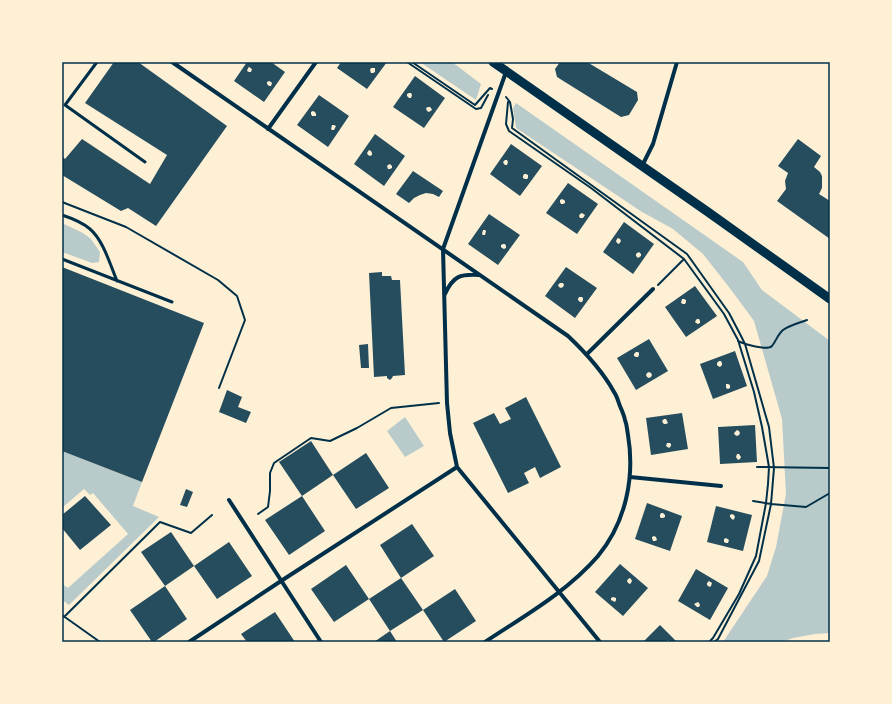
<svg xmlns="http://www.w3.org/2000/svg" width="892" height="704" font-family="Quicksand,sans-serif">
  <rect width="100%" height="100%" fill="#fdf0d5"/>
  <path fill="#b9caca" d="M420,62H452L481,84L476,100Z
    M516,103L743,262L762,290L830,341V633L815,634L793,638L781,642H723L767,576L776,547L786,494L782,419L754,321L732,291L703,254L673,229L642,212L516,128L513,108Z
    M62,223L83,233L91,239L100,252L99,262L92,263L62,252Z
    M405,417L424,446L405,457L387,431Z
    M62,451L142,482L133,506L159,517L69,605L62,600V584L68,588L128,534L93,493L90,495L84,489L62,508Z"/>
  <path fill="#264d5e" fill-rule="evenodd" d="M114,62H138L227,126L156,226L128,208L121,211L62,175V156L65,159L82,139L150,184L167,155L85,103Z
    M247,62H271L285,72L264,102L234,81ZM249,67L252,69L251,72H249L247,71L248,68ZM269,81L271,82L272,83L271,86H269L267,84V82Z
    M341,62H387L367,89L337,68ZM371,68H375V72L373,73H371L370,70Z
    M560,62H587L637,92L638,100L629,115L621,117L557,77L555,69Z
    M415,76L445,98L424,128L393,107ZM409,93H411L412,95L411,98H409L407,96V94ZM428,107H430L431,108L432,110L429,112L427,111L426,108Z
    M319,95L349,116L328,147L297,125ZM313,111L315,112L316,114V116H312L311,114V112ZM332,125H334L336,126L334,130H332L331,129Z
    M375,134L405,156L384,186L354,164ZM369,150L371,151L372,153V155L370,156L368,155L367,153ZM390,164L392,166V168L390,169H388L387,166L388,165Z
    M798,139L821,156L814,167L820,172L822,176V188L819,194L830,201V239L777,201L786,189L785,181L788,173L778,166Z
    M511,144L542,166L520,196L490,174ZM505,160H507L508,162L507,165H505L504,164L503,162ZM524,174H526L528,175V178L527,179H525L523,178V176Z
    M413,171L443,191L439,197L433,194L426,193L420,195L414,198L409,203L396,194Z
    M568,183L598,204L577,234L546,213ZM562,199L564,200L565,201V203L563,204H561L560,202V200ZM582,213L585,215L583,218H580L579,216L580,214Z
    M489,214L520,235L498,265L468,244ZM483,230H485L486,231L485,235H483L482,234ZM503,244H505L506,246V248L504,249L502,248L501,247V245Z
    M624,222L654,244L633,274L603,252ZM618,238L620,239L621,241L619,244L617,243L616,241L617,239ZM639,252L641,254V256L638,258L636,256V254L637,253Z
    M62,267L204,323L142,482L62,451Z
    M566,267L597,288L575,318L545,296ZM560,283H563L564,285L563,287L561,288L559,287L558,285ZM582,297L583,298V300L582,302H580L578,300V299L579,297Z
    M382,272V276H391L392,280H400L405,375L393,376L392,378L390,380L387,378V376L374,377L369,273Z
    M695,286L717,316L686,337L665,307ZM682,299H684L686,300V302L685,304H683L681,303ZM697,319H699L700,321V323L698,324L696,323L695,322L696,320Z
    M649,339L668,371L636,390L617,358ZM636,352H638L639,353V355L638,357H636L634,356V354ZM649,372L651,373L652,375L651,377L649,378L647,377L646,375L647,373Z
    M368,344L369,368H361L359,345Z
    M735,351L747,386L713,399L700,364ZM719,361H721L722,363V365L720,367L718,366L717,365V363ZM726,384H728L730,385V388L728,389L726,388Z
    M227,390L242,397L238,407L251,412L246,423L219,412Z
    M526,397L561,467L540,478L535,467L524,473L529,483L508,493L473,423L494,413L500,424L511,419L505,408Z
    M682,413L688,449L651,455L646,418ZM664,419H666L668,423L666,424H664L663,423L662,421ZM667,443H670L671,444V446L669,448L666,446Z
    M755,425L757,462L720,464L718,427ZM737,430L739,431L740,433L739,435L737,436L735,435L734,433ZM737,454H739L741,457L740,459L738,460L736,457Z
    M311,441L333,475L302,496L279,462Z
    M366,453L389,488L356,509L333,475Z
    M186,489L193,492L187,507L180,505Z
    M85,496L111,525L80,550L62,528V515Z
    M302,496L325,531L289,555L265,520Z
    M647,503L682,516L670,551L635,539ZM661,513H663L665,515V517L663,518H661L660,517V515ZM654,536L656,537L657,540L655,541H653L652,538V537Z
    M716,506L752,515L743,551L707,542ZM732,514L734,515L735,517L734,519L733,520L730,517V515ZM726,538L729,540L728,543H726L724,542V539Z
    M412,524L434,556L401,578L423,610L390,631L369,599L401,578L380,545Z
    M171,532L194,566L165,586L141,552Z
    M229,542L252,576L217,599L194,566Z
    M620,564L648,588L623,616L595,592ZM630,578L631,579L632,581L631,583L630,584L628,583L627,581L628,579ZM613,597L616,598V600L615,602L611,600V598Z
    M346,565L369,599L334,622L311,589Z
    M696,569L728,588L710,620L678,601ZM709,581L712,583L711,586L710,587L708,586L707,585V583ZM698,602L699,603L700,605L699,607H697L694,604Z
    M165,586L187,619L154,642H152L130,610Z
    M455,589L476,621L444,642L423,610Z
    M275,612L295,642H247L241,634Z
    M660,625L677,642H671L668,640L666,642H643Z
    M390,631L397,642H374Z"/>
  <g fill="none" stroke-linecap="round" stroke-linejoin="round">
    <path stroke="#003049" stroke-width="2" d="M407,62L476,109L481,108L488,95
      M412,62L475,105L490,88L492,89
      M506,97L510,102L513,119L512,128L687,254L729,313L740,334L745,344L769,427L774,468L771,504L759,561L718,639L714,642
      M508,102L506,124L509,131L591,188L684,259L724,314L738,340L754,392L762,427L769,467L768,484L766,503L756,556L739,594L713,638L709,642
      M62,202L126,227L218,280L237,296L245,320L219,388
      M658,285L684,259
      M738,341C744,344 767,351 772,346C776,341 778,334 783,330C790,325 799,323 807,320
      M757,467L830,468
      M753,501L771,504L806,507L830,493
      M258,514L268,507L270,491V473L274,463L311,438L330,441L357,428L391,408L439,403
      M62,615L100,642
      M64,617L160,522L191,533L212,515"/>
    <path stroke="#003049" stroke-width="3" d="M97,62L65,105L145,162
      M62,215C71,218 82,222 90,229C103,240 110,264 117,281
      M62,259L172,302"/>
    <path stroke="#003049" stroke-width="4" d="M172,62L568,336C586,353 602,370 614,392C617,396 618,401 620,406C622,411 624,415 625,420C627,425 627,430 628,435C635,477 626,522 598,556C567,592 524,616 485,642
      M506,72L443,249L447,403L450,433L457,467L600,642
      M268,129L316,62
      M642,166L653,144L677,62
      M445,294C453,276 460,274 479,275
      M587,354L653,289
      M630,477L721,486
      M229,500L321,642
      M189,642L281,581L457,467"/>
    <path stroke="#003049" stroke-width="9" d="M493,62L708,212L830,299"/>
  </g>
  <rect width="892" height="704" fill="none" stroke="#fdf0d5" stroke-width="126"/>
  <rect x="63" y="63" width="766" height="578" fill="none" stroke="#003049" stroke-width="1.5"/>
</svg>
